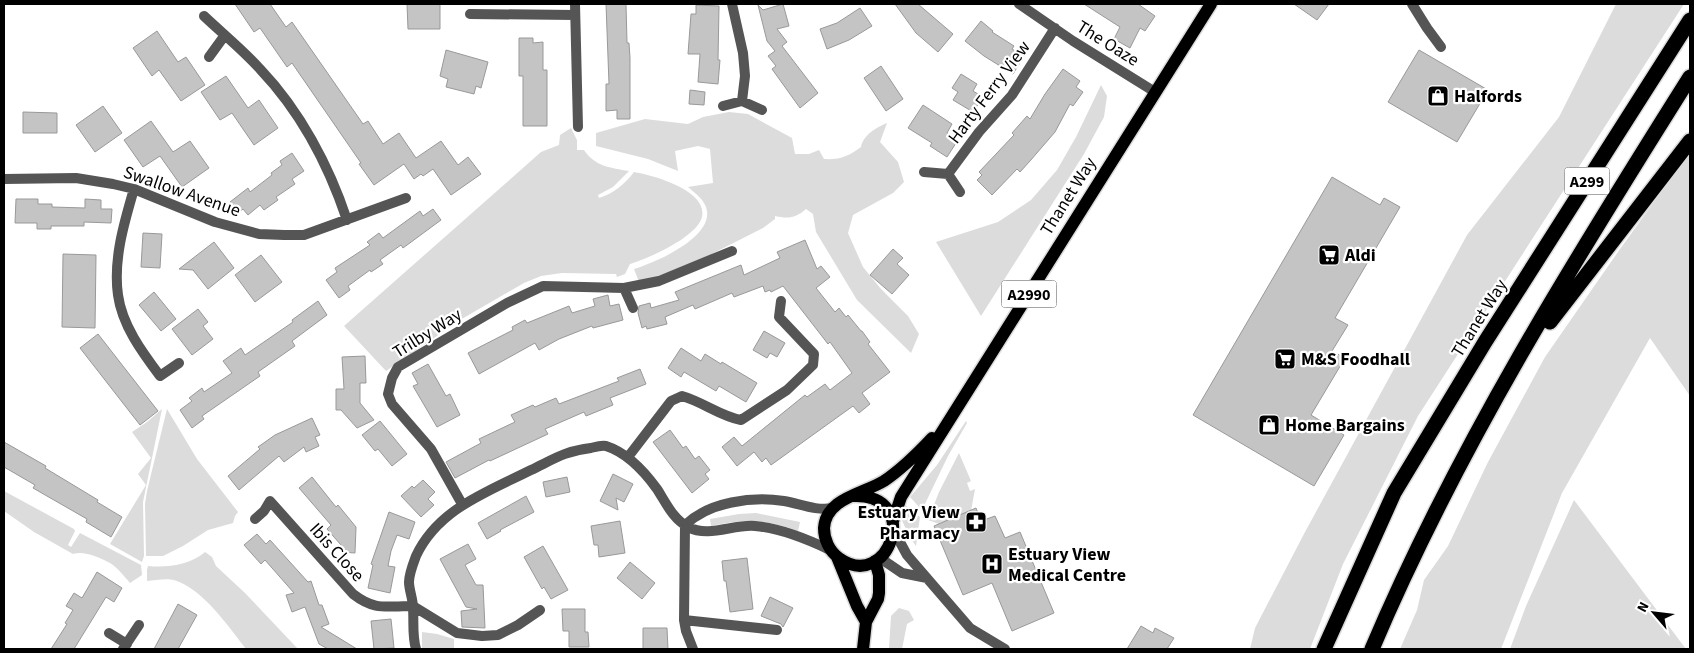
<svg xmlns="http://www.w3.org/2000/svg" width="1694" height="653" font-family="'Source Sans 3',sans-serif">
  <rect width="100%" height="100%" fill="#fff"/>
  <path fill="#dcdcdc" d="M1616,4H1684L1418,416L1343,564L1310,649H1250L1255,628L1305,532L1467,235L1559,117Z
    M1101,85L1107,96L1104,117L1084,154L981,316L936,242L998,222L1031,200L1057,170L1076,137Z
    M729,112L748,114L792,138L795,154H809L819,150L824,159C840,160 849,156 861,147C863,135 877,127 887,123L880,142L898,162L904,182L893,193L853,215L848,233L863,267L881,289L908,316L919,334L911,353L857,300L816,232L813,214L806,209C796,218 788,219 775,216V219L763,228L686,267L639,282L634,269C654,263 711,239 707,211C706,201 695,193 688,187L713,183L710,149L698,146L675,151L678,171L648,159L596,146V133L645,119L688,124L703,117Z
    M571,128L577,140V150H584C594,166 611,168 629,171L613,187L598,195L599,198C614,193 624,185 634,172C652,175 708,190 702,217C697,237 649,258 630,264L625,274L617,277L616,274L562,273L541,276L524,283L460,320L386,371L344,326L541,152L559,145L560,135Z
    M1690,152V396L1650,338L1562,493L1501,649H1400L1417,610L1424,580L1448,546L1488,462L1545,357L1620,249Z
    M162,409L143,502L144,556L142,562L110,544L146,485L138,474L151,458L132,432L147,422Z
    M167,409L197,459L238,512L235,516L233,523L208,530L183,546L163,556H146L145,504L147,491Z
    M966,421L967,423L948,456L923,508H920L910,497L937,465Z
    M959,453L971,481L967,483L970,491L975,489L971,511L939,524L928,520L939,492Z
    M4,491L74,529L75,531L68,545L71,547L80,533L141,565L142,575L130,583C124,576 118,568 110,563C101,558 83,550 73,554L34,532L4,511Z
    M1574,500L1686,649H1510L1526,606Z
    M903,503L920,517L916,546L909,536L900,516Z
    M756,513L800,522L798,531C767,519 743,519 711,526L710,519L739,514Z
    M205,552L212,557L216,566L245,593L298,649H246C228,626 203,589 174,580C167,578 155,580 147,581V570L148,566C167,568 190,565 205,552Z
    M899,608L909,611L914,620L907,624L902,649H889L891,616Z
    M422,632L437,634L454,639V649H422Z"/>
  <path fill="#c4c4c4" stroke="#999" d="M235,4H270L286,27L292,22L363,124L368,121L383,144L399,133L416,158L441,141L458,165L468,157L481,174L451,195L433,169L423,176L421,174L414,179L404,164L374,185L359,164L361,163L292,63L287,67L260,28L254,32Z
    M407,4H440V29H408Z
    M606,4H626L627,43H629L630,58V119H617V110L606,111V84H609Z
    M783,4L789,26L777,29L787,42L782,46L818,93L800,108L772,69L776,66L768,56L775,51L767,41L758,5L763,10Z
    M895,4H918L953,34L938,52L916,33Z
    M1084,4H1138L1155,16L1145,31L1140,28L1130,48L1114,39L1120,27Z
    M1294,4H1329L1317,20Z
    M696,5L719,6L718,60H720L718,84L698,82L700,54H688L691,14H696Z
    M860,8L872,26L849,40L827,49L820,29L837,23Z
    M981,21L993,31L992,32L1014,46L1012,49L1024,56L1013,74L984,56L965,41Z
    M157,31L178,62L186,57L205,85L181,101L159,70L152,76L133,48Z
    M519,38H533V43L543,42V70H547V126H523V76H519Z
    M446,50L488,62L481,88L476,86L474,94L446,87L448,79L440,76Z
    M1419,50L1488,90L1457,142L1388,102Z
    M881,66L903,99L886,111L864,78Z
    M1063,69L1080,81L1076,87L1083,92L1073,106L1070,104L1055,132L1030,161L1020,172L1017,169L992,195L977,180L982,175L979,172L1014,135L1012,133L1027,116L1030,119L1045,94Z
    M961,74L977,84L973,91L983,97L973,112L953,100L958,92L952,88Z
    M226,76L248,108L259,100L278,128L254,145L232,113L220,120L201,92Z
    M690,90L705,92L704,105L689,104Z
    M923,105L952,124L947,133L958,140L947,157L930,146L932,143L908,128Z
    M103,106L122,133L95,152L76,125Z
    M23,112L57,113V133H23Z
    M151,121L173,152L190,141L209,168L182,187L160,156L143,167L124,140Z
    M292,153L304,171L292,179L295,184L276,197L278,200L264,210L260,205L248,215L243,209L238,214L230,202L248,188L250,192L272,175L271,173L282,165L280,161Z
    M1332,177L1380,205L1384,198L1400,207L1335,318L1348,325L1332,351L1345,358L1311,415L1344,435L1314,486L1193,415Z
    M16,199H38V204H52V207L85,208V199L101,200V209H112L111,223L84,222V226H51V229H37V223H15Z
    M433,209L441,220L403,248L401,245L380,260L383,264L371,272L370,270L348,286L350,290L339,298L326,280L337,272L335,268L370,245L367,242L379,233L383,238L420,211L423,216Z
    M143,233L162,234L160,268L141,267Z
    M805,240L817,269L821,266L830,277L816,288L835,312L839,308L846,317L848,315L861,331H862L870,342L868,344L890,372L862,393L870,404L859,413L853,406L771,465L766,458L762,462L754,452L737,466L722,447L734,437L742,446L805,395L807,397L825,384L830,390L852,373L830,342L828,344L783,286L771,292L770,290L765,292L763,286L734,297L732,293L695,309L693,305L665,317L667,324L647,329L646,326L642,328L638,313L639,306L650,303L651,308L679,300L675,292L741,265L744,275L780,258L777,252Z
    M214,242L234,268L208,289L193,270L179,269Z
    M893,249L903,258L897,264L909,275L892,294L870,275Z
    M63,254L96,255L95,328L62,327Z
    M261,255L282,282L255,302L235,275Z
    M154,292L176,319L161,331L139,305Z
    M608,295L610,306L619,304L623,320L593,328L592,326L559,339L539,350L535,343L479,374L468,353L513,330L512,327L525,320L527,323L569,306L572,313L595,306L593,299Z
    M318,301L327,315L292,341L295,346L258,372L260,376L202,416L204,419L192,428L180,410L192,401L189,398L202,388L204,392L232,373L223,361L241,348L245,355L293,322L292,320Z
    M198,309L208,322L203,326L213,339L192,355L172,329Z
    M764,331L785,343L777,357L770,353L767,358L753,350Z
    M98,334L158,411L140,425L80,348Z
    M681,348L701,361L705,354L721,364L722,362L757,383L746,402L719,386L716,391L684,372L681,377L668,368Z
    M365,356L366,383H360V403L374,420L357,428L341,410H336V389H344L342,357Z
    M428,364L446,396L450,394L460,415L437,427L413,386L418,384L412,373Z
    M640,369L646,384L610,398L613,405L586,416L584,412L545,429L548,434L490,461L489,460L455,478L446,462L481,443L479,439L515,422L511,415L533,405L535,407L556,398L559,404L619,381L617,378Z
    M312,418L320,435L315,437L319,446L306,452L304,447L284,462L279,456L239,490L228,476L260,449L258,447L275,435Z
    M380,421L407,454L392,466L378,449L375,451L362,435Z
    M670,430L683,448L686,446L695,459L699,456L710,470L705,474L709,479L692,493L653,442Z
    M4,442L46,466L45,468L98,500L97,502L122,517L111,537L86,522L87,519L33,488L35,485L4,467Z
    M613,474L633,484L624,502L616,498L618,510L600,501Z
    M312,477L336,507L338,505L356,527L355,553L341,552V545L327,529L331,525L299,488Z
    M567,477L570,492L546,497L543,482Z
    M423,480L435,492L428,499L434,505L421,517L401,496L412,486L414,488Z
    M526,496L534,512L500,530L501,531L487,539L478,523Z
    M976,508L981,521L995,516L1005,538L1020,532L1054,613L1012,631L992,583L963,595L934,526Z
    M389,512L415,522L409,539L397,535L391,551L388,566L395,567L390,593L368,588L373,565L371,564Z
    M620,521L625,553L599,557L598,545H594L591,526Z
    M257,534L266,544L270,540L308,582L311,581L319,605H322L329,624L321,627L357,649H328L319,644L305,607L292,612L286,595L294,593L265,560L261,564L244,545Z
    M468,544L476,559L465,565L476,585H483L485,628L462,627L461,611L477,609L466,607L440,559Z
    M543,546L568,590L551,599L544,587L542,589L524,557Z
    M747,558L753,609L730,612L726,581H724L722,561Z
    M630,562L655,583L642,599L617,578Z
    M97,572L122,588L114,602L106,597L74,649H51L67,624L65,623L73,610L66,606L74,593L82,598Z
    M770,597L793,608L783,627L781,624L761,616Z
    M178,604L197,615L178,649H154Z
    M562,609H585V632H588L589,647H569V631H563Z
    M391,619L394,648L374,649L371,621Z
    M1141,626L1153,633L1155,628L1174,638L1167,649H1127Z
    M643,628H667L668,649H643Z"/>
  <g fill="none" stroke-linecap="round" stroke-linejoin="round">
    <g stroke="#dbdbdb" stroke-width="15">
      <path id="primary" d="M852,496C924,492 889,594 839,558C829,551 824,539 824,528C826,498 863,494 884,481C902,469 917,454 932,438
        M893,521L901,497L1211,4
        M837,557L857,606L866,622
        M863,649L866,622L878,599L879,593V575L875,561"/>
    </g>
    <g stroke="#dbdbdb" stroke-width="18">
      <path id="highway" d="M1550,322L1690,141
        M1324,649L1394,493L1485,342L1690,20
        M1372,649C1457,448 1574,261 1690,77"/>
    </g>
    <path stroke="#555" stroke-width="10" d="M575,4L578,127
      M732,4L743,53L745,76L742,101
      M1019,4L1073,41L1155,92
      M1412,4L1427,28L1441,47
      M470,14L575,15
      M204,16C223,34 243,50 260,69C300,111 329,166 347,220
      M209,57L225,35
      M723,106L742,101L762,110
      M924,172L948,174L960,192
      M948,174L979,132L1012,95L1055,28
      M4,179L76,178L113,184L134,189L215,222L259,234L284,235H304L406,198
      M134,189C124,223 113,260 118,295C122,325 142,352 160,376L179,363
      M624,288L659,281L732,251
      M628,457L671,401L682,396C703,402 720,416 741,420L787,390L813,365L814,354L779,317L781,301
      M462,504L431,449L392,404L388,394L392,378L398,367L507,303L543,286L624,288L633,308
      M255,519L264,511L270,501L353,594C375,611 386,606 413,606
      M685,525C709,502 752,496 784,501C801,504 815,511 833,508
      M685,525L684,620L686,631L693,649
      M894,531L907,555L970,628L1005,649
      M880,558L902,573L927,578
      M413,606L457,633L482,636L498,635L518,625L540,610
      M684,620L777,630
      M109,633L127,644
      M123,649L139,625
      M416,649C412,636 414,622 413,608C413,599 409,590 409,582C409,574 413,564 416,556C438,509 487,492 531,470C554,459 565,451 591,448C595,447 601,445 606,446C628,453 644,471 657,489C666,503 673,519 688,527C709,538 733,524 755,526C781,528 807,539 830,550"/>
    <use href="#primary" stroke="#000" stroke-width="12"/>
    <use href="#highway" stroke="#000" stroke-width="15"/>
  </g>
  <defs>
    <g id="shop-square" transform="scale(1.125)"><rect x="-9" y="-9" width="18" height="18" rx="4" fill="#000" stroke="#fff"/><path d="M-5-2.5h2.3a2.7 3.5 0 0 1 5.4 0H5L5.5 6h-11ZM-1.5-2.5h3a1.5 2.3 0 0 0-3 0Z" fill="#fff"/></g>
    <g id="supermarket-square" transform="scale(1.125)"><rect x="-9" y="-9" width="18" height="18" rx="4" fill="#000" stroke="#fff"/><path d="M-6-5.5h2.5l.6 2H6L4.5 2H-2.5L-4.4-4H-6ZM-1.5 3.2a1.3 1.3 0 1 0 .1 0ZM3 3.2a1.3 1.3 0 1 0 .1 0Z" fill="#fff"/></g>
    <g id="pharmacy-square" transform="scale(1.125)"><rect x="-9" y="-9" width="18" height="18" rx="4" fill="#000" stroke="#fff"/><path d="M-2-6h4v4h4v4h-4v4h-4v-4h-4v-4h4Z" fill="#fff"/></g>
    <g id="hospital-square" transform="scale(1.125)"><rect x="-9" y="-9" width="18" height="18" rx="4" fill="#000" stroke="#fff"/><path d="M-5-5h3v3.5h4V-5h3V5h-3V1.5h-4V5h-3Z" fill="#fff"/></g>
  </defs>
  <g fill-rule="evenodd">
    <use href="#shop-square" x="1438" y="96"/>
    <use href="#supermarket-square" x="1329" y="255"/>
    <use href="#supermarket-square" x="1285" y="359"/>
    <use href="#shop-square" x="1269" y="425"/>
    <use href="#pharmacy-square" x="976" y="522"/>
    <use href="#hospital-square" x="992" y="564"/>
  </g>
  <g text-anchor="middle" stroke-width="4.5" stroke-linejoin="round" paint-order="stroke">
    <g fill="#fff" stroke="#4c4c4c" stroke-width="1">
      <rect x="1564.5" y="167.5" width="45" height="27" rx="4"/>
      <rect x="1001.5" y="280.5" width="55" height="27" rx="4"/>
    </g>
    <g font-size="16" font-weight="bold" fill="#000">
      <text x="1587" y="187">A299</text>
      <text x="1029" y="300">A2990</text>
    </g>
    <g font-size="18" fill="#000" stroke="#fff">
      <text transform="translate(1108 43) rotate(32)" y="6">The Oaze</text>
      <text transform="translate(989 92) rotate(-53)" y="6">Harty Ferry View</text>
      <text transform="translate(182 191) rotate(19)" y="6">Swallow Avenue</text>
      <text transform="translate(1068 196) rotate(-58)" y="6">Thanet Way</text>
      <text transform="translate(1479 318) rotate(-58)" y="6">Thanet Way</text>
      <text transform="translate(427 333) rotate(-32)" y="6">Trilby Way</text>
      <text transform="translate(337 552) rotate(48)" y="6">Ibis Close</text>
    </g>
    <g font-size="18" font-weight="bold" fill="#000" stroke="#fff" text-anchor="start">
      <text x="1454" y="102">Halfords</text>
      <text x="1345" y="261">Aldi</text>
      <text x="1301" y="365">M&amp;S Foodhall</text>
      <text x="1285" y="431">Home Bargains</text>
      <text x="960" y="518" text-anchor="end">Estuary View<tspan x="960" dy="21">Pharmacy</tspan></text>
      <text x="1008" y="560">Estuary View<tspan x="1008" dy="21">Medical Centre</tspan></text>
    </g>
  </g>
  <rect width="1694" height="653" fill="none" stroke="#000000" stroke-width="10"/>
  <g transform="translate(1654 613) rotate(298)" stroke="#ffffff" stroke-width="4" paint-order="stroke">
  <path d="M0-4L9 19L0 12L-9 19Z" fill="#000000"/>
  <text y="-8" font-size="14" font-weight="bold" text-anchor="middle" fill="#000000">N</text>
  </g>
</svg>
